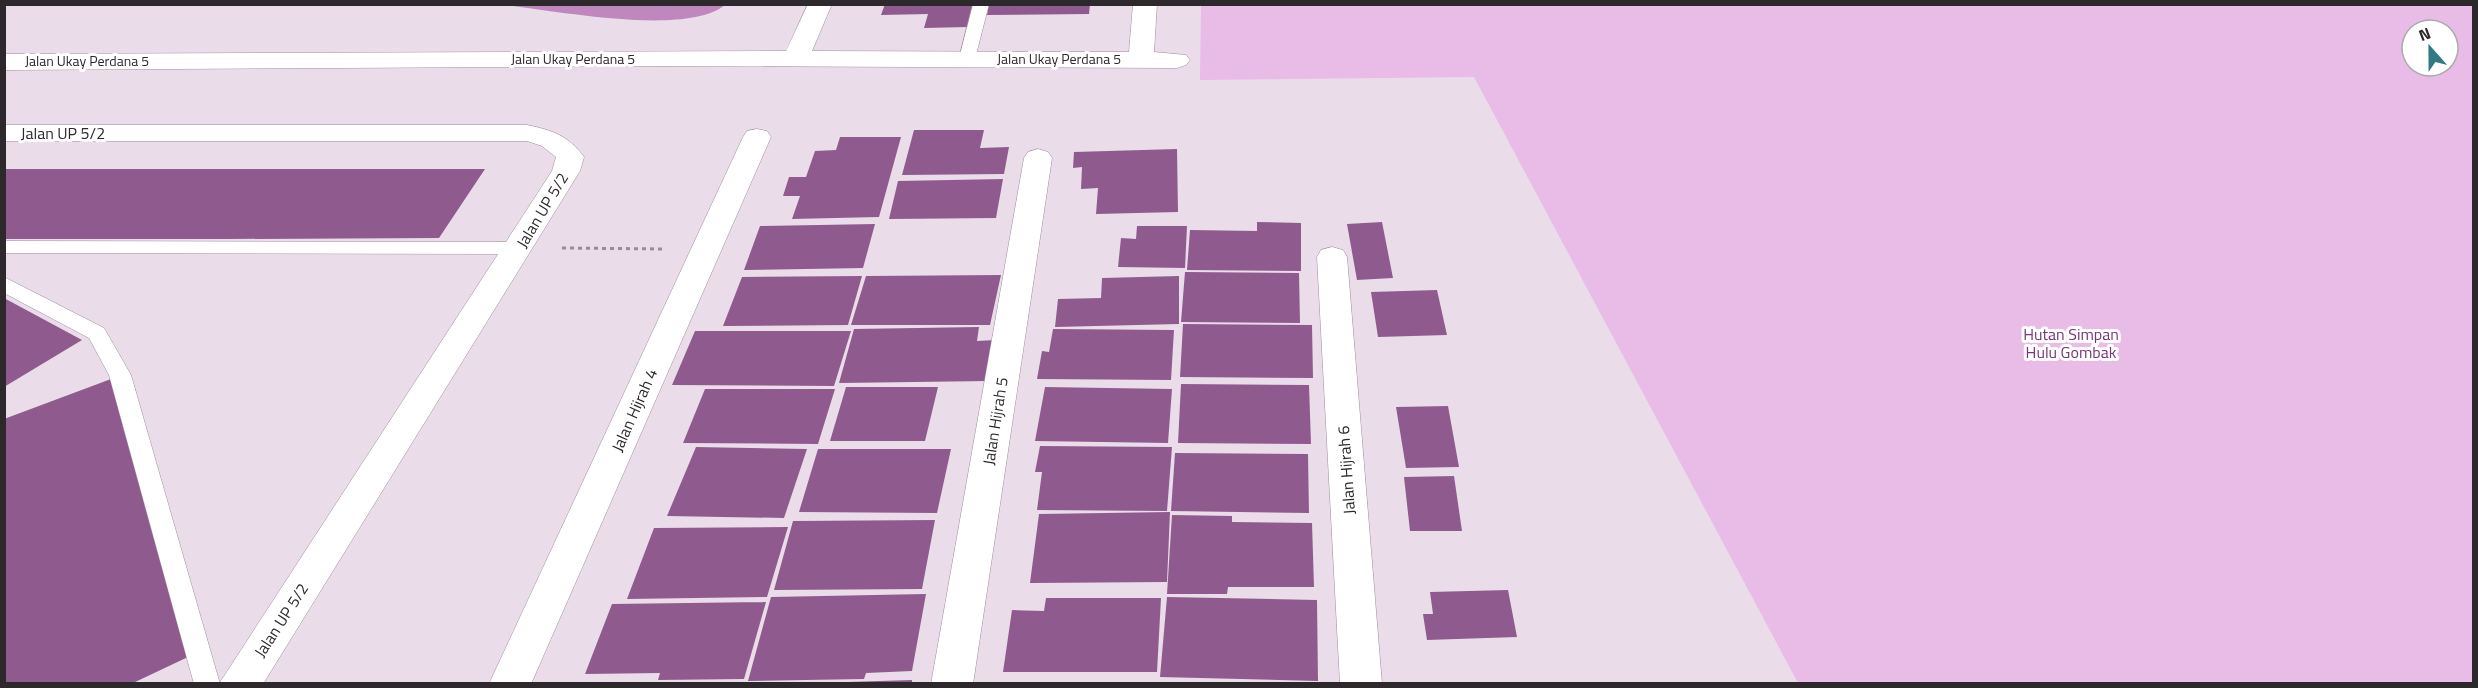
<svg xmlns="http://www.w3.org/2000/svg" width="2478" height="688" font-family="'Titillium Web',sans-serif">
  <rect width="100%" height="100%" fill="#eadde9"/>
  <path fill="#e9bbe7" fill-rule="evenodd" d="M1201,5H2473V683H1798L1474,77L1200,80ZM2412,30H2448V66H2412Z"/>
  <path fill="#be87bd" d="M503,5H725C685,37 554,10 503,5Z"/>
  <path fill="#8f5b8f" d="M885,4H974L968,27L924,28L928,14L881,15Z
    M989,4H1090L1089,14L987,15Z
    M914,130H984L980,148L1009,147L1004,174L902,175Z
    M840,137H901L879,217L792,219L800,196H783L789,177H806L815,151L836,150Z
    M1177,149L1178,212L1096,214L1098,188L1081,189L1082,167L1073,168L1074,152Z
    M4,169H485L439,238L228,239H4Z
    M1003,179L996,218L889,219L898,181Z
    M1257,222L1301,223V271L1187,270L1190,230L1257,231Z
    M1382,222L1393,278L1357,280L1347,224Z
    M875,224L863,268L744,270L760,226Z
    M1137,226H1187L1185,268L1118,267L1121,238L1136,239Z
    M1185,272L1299,273L1300,323L1181,322Z
    M1001,275L990,325H851L866,276Z
    M862,276L848,325L723,326L742,277Z
    M1179,276V324L1055,327L1058,299L1101,298L1102,278Z
    M1437,290L1447,335L1378,337L1371,292Z
    M4,298L82,340L4,387Z
    M1183,324L1312,325L1313,378L1180,377Z
    M979,327L977,341L996,340L989,381L839,383L854,329Z
    M1053,329L1174,330L1171,380L1037,379L1042,351L1049,352Z
    M695,331H851L834,386L672,385Z
    M111,379L188,657L131,684H4V419Z
    M1181,384L1309,385L1311,444L1178,443Z
    M846,387H938L925,441H830Z
    M1045,387L1172,389L1168,443L1035,441Z
    M705,389H835L818,444L683,443Z
    M1448,406L1459,467L1406,468L1396,407Z
    M1040,446L1172,447L1167,511L1037,510L1042,472H1035Z
    M696,447L807,449L784,518L667,516Z
    M818,449H951L937,513L799,512Z
    M1175,453L1308,454L1309,513L1171,511Z
    M1454,476L1462,531H1410L1404,477Z
    M1170,512L1167,582L1030,583L1039,514Z
    M1172,515L1232,516V522L1312,523L1314,587H1228L1227,594H1167Z
    M935,520L922,589L774,590L793,521Z
    M788,527L767,597L627,599L654,528Z
    M1508,590L1517,637L1427,640L1423,614H1433L1430,592Z
    M926,594L912,671L866,673L864,679L748,681L771,597Z
    M1167,597L1317,600L1318,681L1160,677Z
    M1046,598H1161L1157,672H1003L1012,610L1044,611Z
    M766,602L744,679L658,680L660,673L585,674L612,604Z
    M912,680V684H847V682Z"/>
  <g fill="none" stroke-linecap="round" stroke-linejoin="round">
    <g stroke="#9b8f9b" stroke-width="1">
      <path id="service" d="M973,4H989L975,59L967,64L959,59Z
        M4,241L519,242L526,244L529,248L526,252L519,254L4,253Z
        M4,277L104,328L131,375L220,684H194L109,375L89,338L4,293Z"/>
    </g>
    <g stroke="#9b8f9b" stroke-width="1">
      <path id="minor" d="M808,4H832L812,51L1129,52L1133,4H1157L1154,52L1186,55L1190,60L1186,65L1177,68L668,66L4,70V54L786,51Z
        M4,125H527C552,130 569,136 584,157L580,171L263,684H219L552,171L556,157L542,146L527,141H4Z
        M757,129L767,131L771,137L531,684H489L743,137L747,131Z
        M1038,149L1048,152L1052,158L973,684H931L1024,158L1028,152Z
        M1332,247L1343,250L1347,257L1382,684H1340L1317,257L1321,250Z"/>
    </g>
    <path stroke="#978d96" stroke-width="3" stroke-dasharray="4 4" stroke-linecap="butt" d="M562,248L665,249"/>
    <use href="#service" fill="#fff" fill-rule="evenodd"/>
    <use href="#minor" fill="#fff" fill-rule="evenodd"/>
  </g>
  <g text-anchor="middle" stroke-width="6" stroke-linejoin="round" paint-order="stroke">
    <g font-size="14" fill="#2d282c" stroke="#fff">
      <text x="573" y="64">Jalan Ukay Perdana 5</text>
      <text x="1059" y="64">Jalan Ukay Perdana 5</text>
      <text x="87" y="66">Jalan Ukay Perdana 5</text>
    </g>
    <g font-size="16" fill="#2d282c" stroke="#fff">
      <text x="63" y="139">Jalan UP 5/2</text>
      <text transform="translate(542 210) rotate(-59)" y="6">Jalan UP 5/2</text>
      <text transform="translate(634 410) rotate(-66)" y="6">Jalan Hijrah 4</text>
      <text transform="translate(995 421) rotate(-81)" y="6">Jalan Hijrah 5</text>
      <text transform="translate(1346 470) rotate(-94)" y="6">Jalan Hijrah 6</text>
      <text transform="translate(281 620) rotate(-57)" y="6">Jalan UP 5/2</text>
    </g>
    <g font-size="16" fill="#773478" stroke="#fff">
      <text x="2071" y="340">Hutan Simpan<tspan x="2071" dy="18">Hulu Gombak</tspan></text>
    </g>
  </g>
  <rect width="2478" height="688" fill="none" stroke="#2d282c" stroke-width="12"/>
  <g transform="translate(2430 48) rotate(339)"><circle r="28" fill="#ffffff" stroke="#aba9ab" stroke-width="1.5"/>
  <path d="M0-4.5L10 22L0 15L-10 22Z" fill="#327a82"/>
  <text y="-9" font-size="16" font-weight="bold" text-anchor="middle" fill="#2d282c">N</text>
  </g>
</svg>
